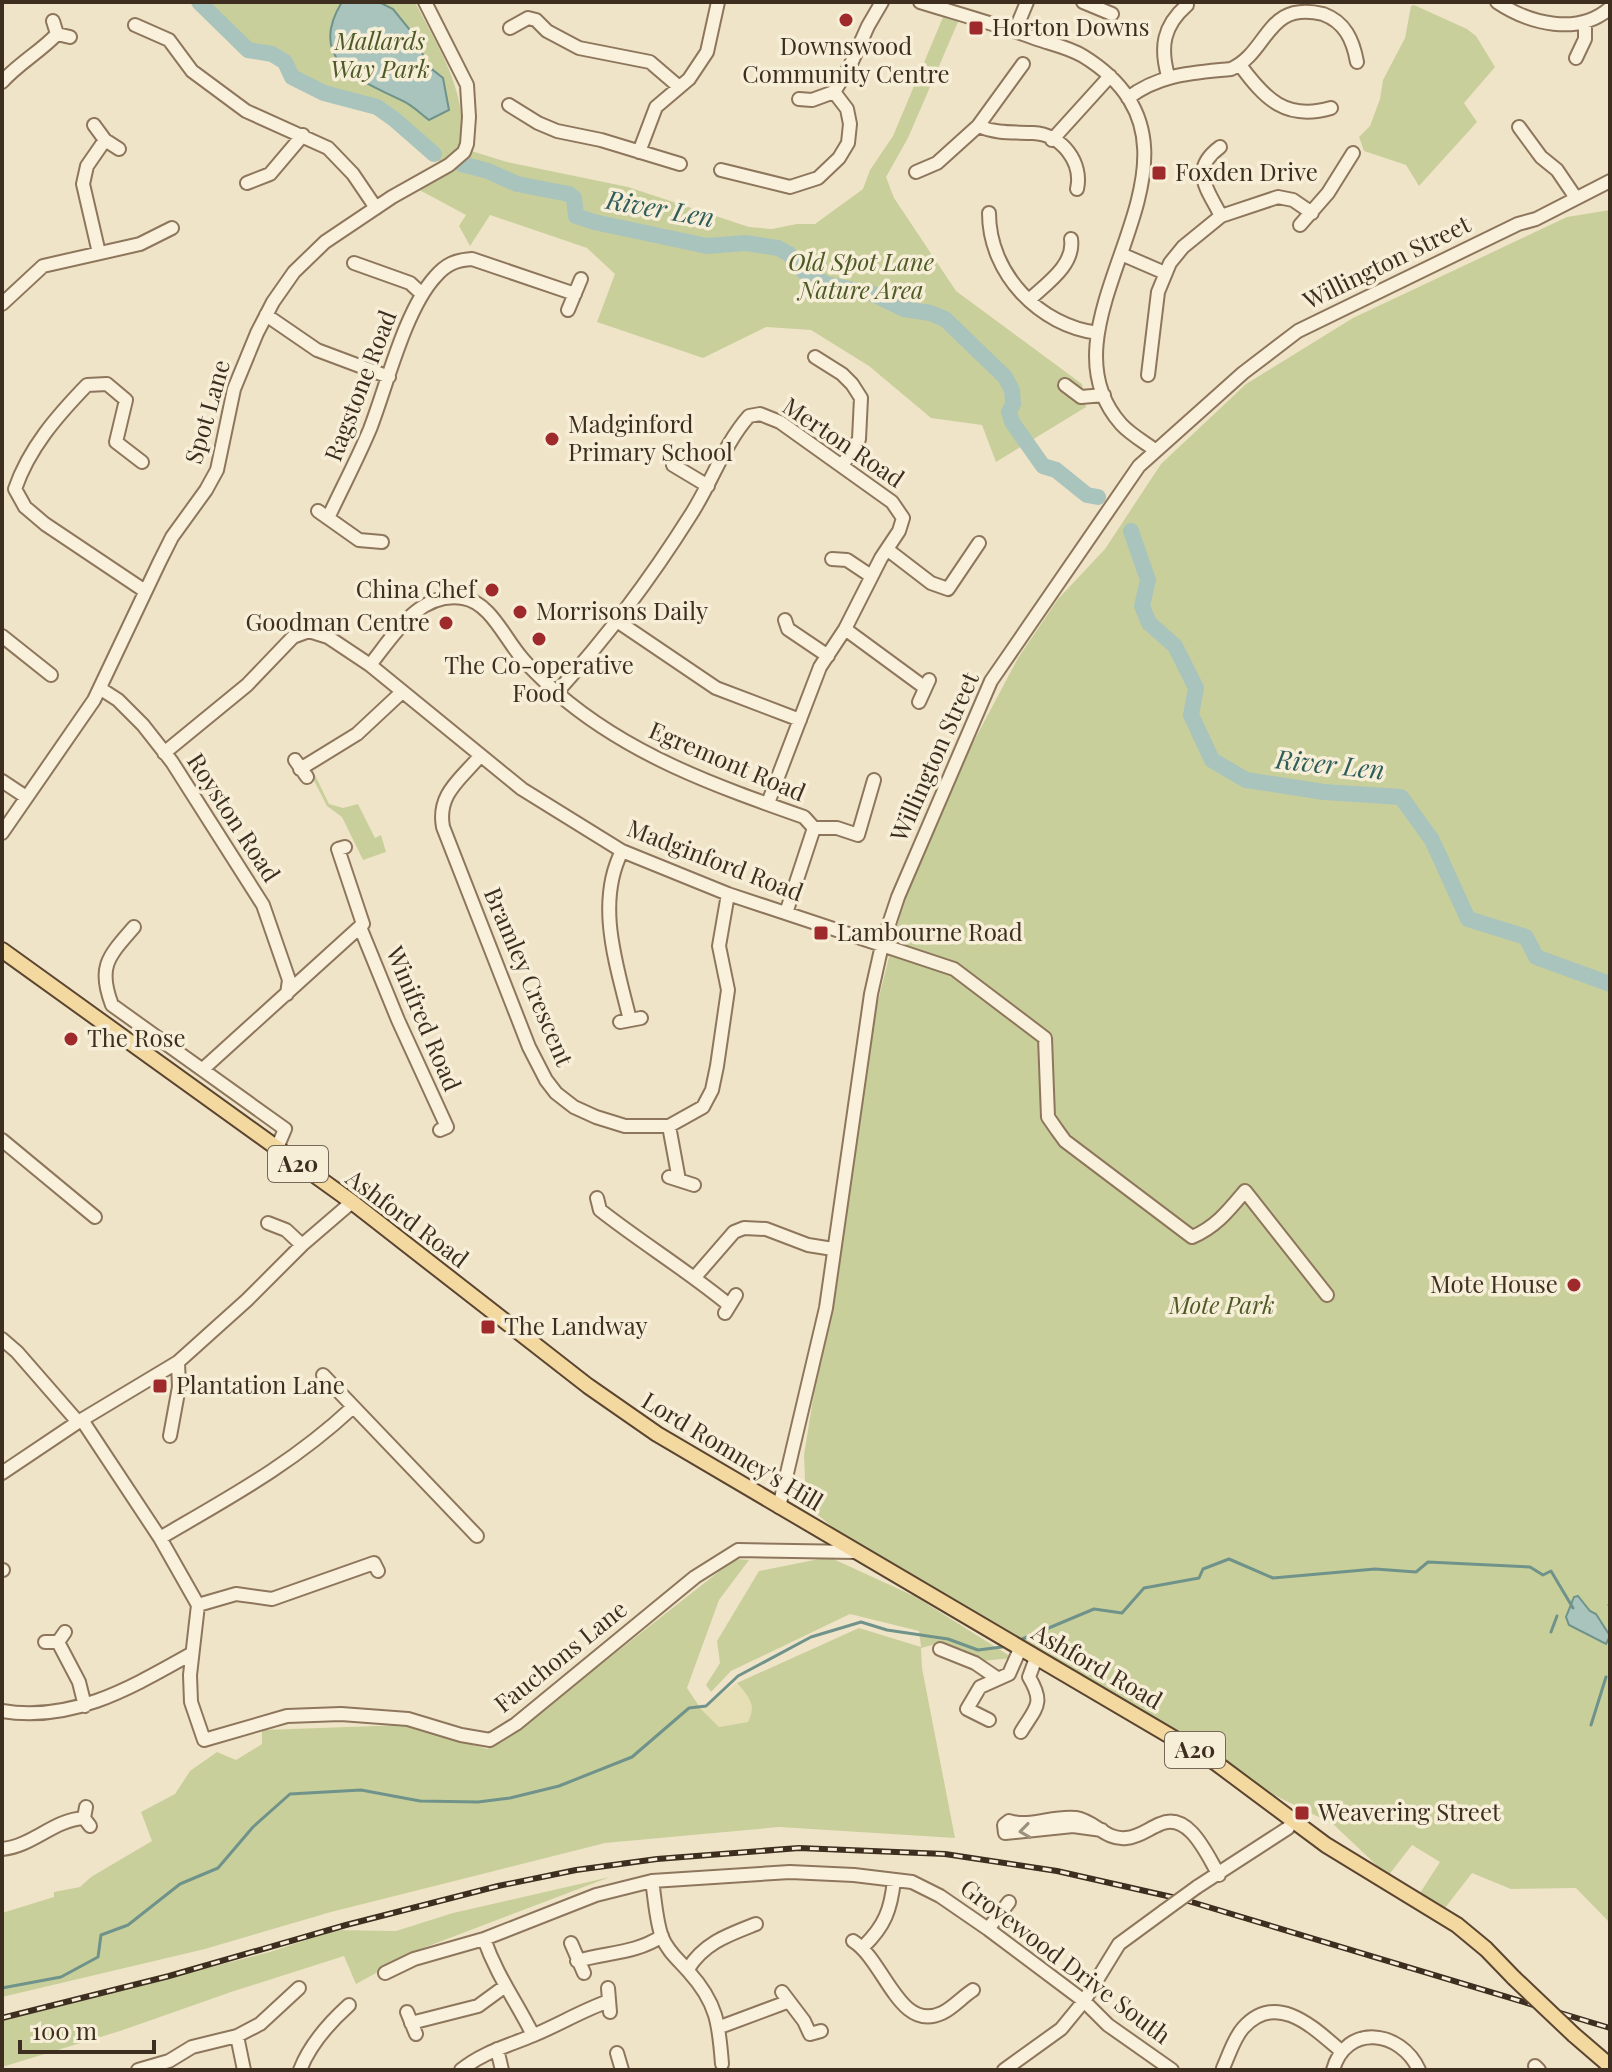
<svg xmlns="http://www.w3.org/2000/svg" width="1612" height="2072" font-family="'Playfair Display',serif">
  <rect width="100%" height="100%" fill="#f0e4c8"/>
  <path fill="#e6deb5" d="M737,1683L752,1700L754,1711L748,1722L719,1727L701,1709Z"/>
  <path fill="#c9cf9b" d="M197,2H415C437,46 476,103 456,154L465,149L507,162L628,187L749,227L772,229L797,224H815L863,189L870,170L893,136L946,10L961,15L908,138L886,177L894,198L956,291L1082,384L1086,407L996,462L982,425L931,418L869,366L811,330L766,327L703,358L597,322L615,274L587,248L490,215L470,246L459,226L466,215L412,186L443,164L431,157L383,116L294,84L281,63L248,51Z
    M1414,5L1467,29L1476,36L1495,67L1464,103L1477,122L1419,186L1406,165L1364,151L1359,137L1370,126L1380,99L1383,80L1405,38L1411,6Z
    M1610,210V1923L1576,1888L1511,1889L1472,1873L1445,1908L1420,1893L1440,1862L1412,1845L1388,1876L1333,1824L1252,1784L1057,1660L947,1602L842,1535L806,1505L804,1455L876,1009L896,929L910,884L958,771L1018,658L1058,599L1105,549L1161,464L1246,384L1353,318L1567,217Z
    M312,769L329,804L343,808L358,804L375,838L381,835L386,852L363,860L342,817L327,806L309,771Z
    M829,1557L916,1597L1013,1658L982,1661L936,1644L921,1648L922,1668L955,1838L779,1827L605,1843L331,1912L205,1949L2,1997V1913L54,1897V1892L80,1887L91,1877L152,1841L141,1812L175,1794L190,1771L217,1752L236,1760L262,1744V1730L405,1725L487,1749L502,1742L735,1559L749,1560L719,1600L687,1688L701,1709L719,1727L748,1722C757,1704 749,1697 737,1683L859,1628L921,1647L919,1631L850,1614L731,1671L711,1692L706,1685L720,1663L717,1641L759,1571Z
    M610,1877L418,1950L356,1984L344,1956L234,1991L120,2031L2,2067V2021L270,1952L336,1930L396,1931L453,1913Z"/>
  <path fill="#a9c4bc" stroke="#6f938a" stroke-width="2" d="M342,2H379L393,9L414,35L428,66L443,78L449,110L429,120C421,114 412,105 403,101C359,80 306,60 342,2Z
    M1578,1596L1590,1611L1596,1614L1610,1636L1606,1644L1569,1625L1566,1617L1574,1597Z"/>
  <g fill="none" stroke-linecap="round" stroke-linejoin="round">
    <path stroke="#6f938a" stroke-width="3" d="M1609,1605L1610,1604
      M1551,1632L1557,1616
      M1020,1640L1094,1609L1122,1613L1144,1588L1199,1578L1203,1569L1229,1559L1273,1578L1375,1569L1416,1572L1428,1562L1530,1567L1543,1575L1551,1571L1573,1608
      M1591,1725L1606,1677
      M2,1988L61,1977L98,1957L101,1935L128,1925L180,1884L218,1868L253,1827L290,1794L361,1790L420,1801L478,1802L510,1798L559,1786L632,1757L689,1708L706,1706L738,1676L811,1637L861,1622L887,1630L948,1639L978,1650L1002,1647"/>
    <path stroke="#a9c4bc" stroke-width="16" d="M199,2L248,50L272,54L285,62L292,77L324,93L377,107L394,119L434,154
      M461,164L488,171L517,184L569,194L574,198L576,216L594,222L707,246L746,243L778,248L789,254L803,271L826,284L873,294L904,309L930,313L945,319L1005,377L1012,390L1013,404L1009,412L1012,422L1043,466L1056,470L1087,495L1098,497
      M1131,531L1148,580L1142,606L1149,623L1175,646L1196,688L1191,715L1212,760L1246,780L1324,792L1401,797L1432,840L1468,919L1526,937L1536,957L1610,984"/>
    <g stroke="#8d765c" stroke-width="16">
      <path id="minor" d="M920,2C959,14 999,25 1037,39C1052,44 1070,48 1083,56C1244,155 1026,317 1121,424C1130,434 1144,442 1155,450
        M1083,2L1112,14
        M1497,2C1530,24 1578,36 1610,8
        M53,21L57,34L70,37
        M135,25L169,40L192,71L246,111L328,148L353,174L376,208
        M510,28L528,18L536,20L547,31L579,48L650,62L678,86
        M1015,31L1027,2
        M1576,58L1585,39V24
        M1240,65C1265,99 1286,121 1331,108
        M1168,76C1160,47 1163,26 1187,5
        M2,82C19,63 40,52 57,34
        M1128,98C1159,74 1192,73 1231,69C1269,52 1266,0 1323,14C1345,22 1353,40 1357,62
        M799,99L812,100L834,92L850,66L868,26L882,2
        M509,105L538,123L557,131L601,140L680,164
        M94,125L105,140L119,149
        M978,126C997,134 1013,132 1033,133C1062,134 1083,163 1077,189
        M1519,127L1541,157L1557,170L1576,198
        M1052,140L1110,76
        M1220,147C1189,170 1207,188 1221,216
        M639,152L656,107L689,79L707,52L718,2
        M721,170L790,187L818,178L839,158L848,143L850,124L847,109L834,92
        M916,172L937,163L978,126L1023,64
        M247,183L270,174L303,135
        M989,213C989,274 1040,326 1098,333
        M1300,225L1328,193L1353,153
        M99,253L83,184L87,166L105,140
        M1121,254L1165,273
        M354,263L410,283L422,294
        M1029,300C1046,284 1075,265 1071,239
        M2,304L43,266L140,244L172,228
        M568,310L581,279
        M266,315L317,350L389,377
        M815,357L842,374L852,384L861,398L859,439L842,466
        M1148,375L1158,292L1170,263L1183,247L1221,216L1278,197L1293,200L1312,213
        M1065,385L1081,397L1104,395
        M142,462L116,442L126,400L107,384L87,385C57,416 29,448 15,489L25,507L45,524L145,591
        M673,465L708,486
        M318,511L359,540L382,542
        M328,518C342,488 357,460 370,429C387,385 405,310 435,277C446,264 456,260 472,259L575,294
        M888,550L931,583L948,589L979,543
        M832,559L847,560L871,576
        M785,620L788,629L828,656
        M617,621L716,688L800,720
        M845,629L924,687
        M2,636L51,675
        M370,665C394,635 419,591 463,598C490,602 505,639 522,658C532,670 544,681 556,692C628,755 716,786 804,817L814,828
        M101,689L118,700L143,725L172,762L263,905L289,980L287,994
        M557,692C606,638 651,578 690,516C711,484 724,444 749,416L760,414L780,422L892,502L903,518L899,531L881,558L845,629L820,667L768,803
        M919,702L929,680
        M164,753L247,685L293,637L309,631L328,637L370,665L522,789L622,851L728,894L954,969L1045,1038L1048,1117L1057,1130L1065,1141L1192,1237C1216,1227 1229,1210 1245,1191L1327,1295
        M480,756C460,780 437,794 443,827L529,1047L546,1080L556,1093L574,1107L596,1117L625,1126H669L703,1107L712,1090L717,1066L728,990L719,946L728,894
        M295,760L307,777
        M300,769L357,734L402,692
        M2,781L26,797
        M814,828H837L858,835L874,780
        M2,833L94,700L159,563L172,537L206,490L217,470L234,389L257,333L273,302L294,272L325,242L392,197L449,165L464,152L467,144L469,117L467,85L425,2
        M622,851C595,904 617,966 630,1020
        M786,913L814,828
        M134,927C109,956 97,966 112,1005L285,1129L277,1148
        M360,927L398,1020L447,1127L440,1130
        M620,1022L641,1018
        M203,1069L363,924L338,849L345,847
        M669,1126L679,1180
        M2,1140L95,1217
        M669,1177L694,1185
        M597,1198L600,1210C642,1243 688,1271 729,1305
        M268,1223L286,1230L302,1245
        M695,1277L734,1232L744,1228L766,1229L808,1245L833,1249
        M725,1313L736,1295
        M2,1339L17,1352L78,1422
        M323,1375L477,1536
        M82,1420L160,1538L198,1605L190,1675L191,1702L204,1740L287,1716L341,1714L408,1719L461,1735L490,1740L516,1724L695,1577L738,1550L856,1552
        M170,1436L179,1387L178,1362
        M2,1473L78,1422L178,1362L247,1300L302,1245L352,1202
        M779,1507L826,1308L871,994L882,945L898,897L991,681L1139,466L1243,373L1298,331L1518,224L1536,219L1610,181
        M160,1538C230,1497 292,1464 352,1408
        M2,1570H3
        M198,1605L236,1594L272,1599L374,1563L378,1571
        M45,1642H58L65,1632
        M58,1642L79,1682L85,1706
        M940,1649L975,1663L997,1678
        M2,1711C72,1723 132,1687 191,1654
        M989,1720L967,1709L980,1687L1009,1674L1020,1649
        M1021,1732C1036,1707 1045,1704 1029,1677L1036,1658
        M86,1807L84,1818L90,1826
        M1102,1830L1073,1826L1005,1833L1004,1825L1009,1821C1031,1828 1053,1815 1076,1818C1095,1821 1105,1840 1126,1838C1139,1837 1148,1829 1160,1824C1189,1811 1207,1855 1219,1875
        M2,1849C33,1846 53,1820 84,1818
        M652,1881C655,1899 656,1921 662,1937C668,1952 679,1960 689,1972C717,2003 719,2024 722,2064
        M1197,1887L1288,1828
        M988,1929L1009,1902
        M484,1939C497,1976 516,2001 533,2035
        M853,1941C885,1961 899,2033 942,2013C953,2008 962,1997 973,1990
        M571,1943L584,1973
        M863,1947C885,1926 891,1909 894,1880
        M577,1961C607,1952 635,1954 662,1936
        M688,1969C704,1943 728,1935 756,1924
        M385,1973L414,1959L484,1939L596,1895L652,1881L790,1872L854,1875L912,1882L940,1896L988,1929L1084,2001L1108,2025L1172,2070
        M608,1988L610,2012
        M782,1992L804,2021L810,2034L821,2031
        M407,2012L416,2034
        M411,2023L478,2006L504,1987
        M720,2027L787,2002
        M237,2036L244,2070
        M497,2049L502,2070
        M617,2053L622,2070
        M1535,2066L1539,2070
        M1223,2068C1229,2055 1234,2038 1243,2028C1277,1990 1315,2029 1341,2051
        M138,2070L169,2061L192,2047L237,2036L260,2024L299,1988
        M300,2070C310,2044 329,2023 349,2005
        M461,2070C483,2052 508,2046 534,2035C560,2024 583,2010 609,2001
        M1004,2070L1061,2029L1084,2001L1119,1944L1164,1911
        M1333,2070C1346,2023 1401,2030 1419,2070"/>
    </g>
    <g stroke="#5b4430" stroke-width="18">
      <path id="major" d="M2,950L352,1202L588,1386L657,1434L1216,1763L1326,1845L1457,1925L1486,1949L1514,1978
        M1574,2035L1610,2066"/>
    </g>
    <use href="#minor" stroke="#faf1dc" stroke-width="12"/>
    <use href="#major" stroke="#f3d9a0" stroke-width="14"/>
    <g stroke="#3d2e20" stroke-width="6">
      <path id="rail" d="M2,2018L169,1976L346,1925L498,1886L576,1870L657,1859L799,1848L945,1854L1057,1871L1185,1900L1610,2028"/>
    </g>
    <use href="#rail" stroke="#f7eed8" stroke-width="3" stroke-dasharray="9" stroke-linecap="butt"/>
    <g stroke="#8d765c" stroke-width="16" stroke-linecap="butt">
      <path id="minor-bridge" d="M1164,1911L1197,1887"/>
    </g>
    <g stroke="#5b4430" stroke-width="18" stroke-linecap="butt">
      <path id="major-bridge" d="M1514,1978L1574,2035"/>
    </g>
    <use href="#minor-bridge" stroke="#faf1dc" stroke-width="12"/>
    <use href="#major-bridge" stroke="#f3d9a0" stroke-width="14"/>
  </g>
  <defs><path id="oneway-chevron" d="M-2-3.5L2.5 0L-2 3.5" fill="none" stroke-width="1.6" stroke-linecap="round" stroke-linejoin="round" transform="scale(2)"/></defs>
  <use stroke="#9c907e" href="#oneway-chevron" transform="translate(1025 1831) rotate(172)"/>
  <g fill="#9e2a2b" stroke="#f7eed8" stroke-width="3">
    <circle cx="846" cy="20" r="8"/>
    <rect x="968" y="20" width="16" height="16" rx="4"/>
    <rect x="1151" y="165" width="16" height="16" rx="4"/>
    <circle cx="552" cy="439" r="8"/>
    <circle cx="492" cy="590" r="8"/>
    <circle cx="520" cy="612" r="8"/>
    <circle cx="446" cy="623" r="8"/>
    <circle cx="539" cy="639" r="8"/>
    <rect x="813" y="925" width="16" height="16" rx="4"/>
    <circle cx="71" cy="1039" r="8"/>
    <circle cx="1574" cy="1285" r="8"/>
    <rect x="480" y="1319" width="16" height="16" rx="4"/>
    <rect x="152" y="1378" width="16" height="16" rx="4"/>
    <rect x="1294" y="1805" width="16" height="16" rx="4"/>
  </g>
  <g text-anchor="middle" stroke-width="7" stroke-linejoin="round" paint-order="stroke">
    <g fill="#f7eed8" stroke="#756857" stroke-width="2">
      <rect x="268" y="1146" width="60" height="36" rx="6"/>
      <rect x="1165" y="1732" width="60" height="36" rx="6"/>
    </g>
    <g font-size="22" font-weight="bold" fill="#3d2e20">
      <text x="298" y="1172">A20</text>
      <text x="1195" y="1758">A20</text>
    </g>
    <g font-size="24" fill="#3d2e20" stroke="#f7eed8" text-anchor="start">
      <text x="992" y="36">Horton Downs</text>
      <text x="846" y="55" text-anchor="middle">Downswood<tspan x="846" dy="28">Community Centre</tspan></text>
      <text x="1175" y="181">Foxden Drive</text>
      <text x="568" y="433">Madginford<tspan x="568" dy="28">Primary School</tspan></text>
      <text x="476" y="598" text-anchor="end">China Chef</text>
      <text x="536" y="620">Morrisons Daily</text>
      <text x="430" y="631" text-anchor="end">Goodman Centre</text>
      <text x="539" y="674" text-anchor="middle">The Co-operative<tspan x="539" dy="28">Food</tspan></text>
      <text x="837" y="941">Lambourne Road</text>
      <text x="87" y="1047">The Rose</text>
      <text x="1558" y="1293" text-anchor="end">Mote House</text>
      <text x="504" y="1335">The Landway</text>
      <text x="176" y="1394">Plantation Lane</text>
      <text x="1318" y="1821">Weavering Street</text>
    </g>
    <g font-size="24" font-style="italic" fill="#4d5a26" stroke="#f7eed8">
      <text x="380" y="50">Mallards<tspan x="380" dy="28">Way Park</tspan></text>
      <text x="861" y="271">Old Spot Lane<tspan x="861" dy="28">Nature Area</tspan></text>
      <text x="1222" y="1314">Mote Park</text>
    </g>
    <g font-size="24" fill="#3d2e20" stroke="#f7eed8">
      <text transform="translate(1387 263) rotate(-26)" y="8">Willington Street</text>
      <text transform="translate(361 386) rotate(-69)" y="8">Ragstone Road</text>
      <text transform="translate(208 412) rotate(-74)" y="8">Spot Lane</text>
      <text transform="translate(843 443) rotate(34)" y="8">Merton Road</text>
      <text transform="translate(935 757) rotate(-66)" y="8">Willington Street</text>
      <text transform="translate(727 762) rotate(23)" y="8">Egremont Road</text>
      <text transform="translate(233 818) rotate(57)" y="8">Royston Road</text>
      <text transform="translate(715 861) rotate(21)" y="8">Madginford Road</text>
      <text transform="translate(528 977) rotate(67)" y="8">Bramley Crescent</text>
      <text transform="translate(423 1019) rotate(67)" y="8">Winifred Road</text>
      <text transform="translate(407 1219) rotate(37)" y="8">Ashford Road</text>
      <text transform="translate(732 1452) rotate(31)" y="8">Lord Romney's Hill</text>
      <text transform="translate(561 1657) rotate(-39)" y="8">Fauchons Lane</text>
      <text transform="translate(1097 1667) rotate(30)" y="8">Ashford Road</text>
      <text transform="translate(1065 1962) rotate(37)" y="8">Grovewood Drive South</text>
    </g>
    <g font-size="26" font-style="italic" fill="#2f5d5a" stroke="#f7eed8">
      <text transform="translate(660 209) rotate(10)" y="9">River Len</text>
      <text transform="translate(1330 765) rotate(6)" y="9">River Len</text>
    </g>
  </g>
  <rect width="1612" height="2072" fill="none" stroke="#3d2e20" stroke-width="8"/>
  <path d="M20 2040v12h134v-12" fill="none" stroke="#3d2e20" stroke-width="4"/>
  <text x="32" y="2040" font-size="24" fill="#3d2e20" stroke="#f7eed8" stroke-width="6" paint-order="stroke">100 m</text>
</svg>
